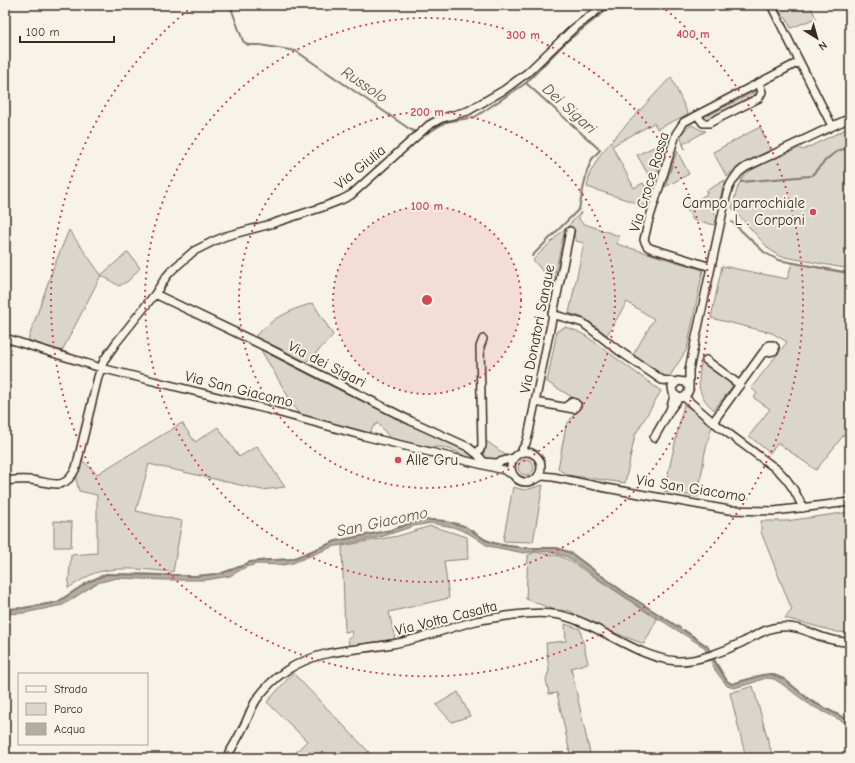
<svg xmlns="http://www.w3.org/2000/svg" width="855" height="763" font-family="'Comic Neue',sans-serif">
  <rect width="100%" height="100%" fill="#f7f3e8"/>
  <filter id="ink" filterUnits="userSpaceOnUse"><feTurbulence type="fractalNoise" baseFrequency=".025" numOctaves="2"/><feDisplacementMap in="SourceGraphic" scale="8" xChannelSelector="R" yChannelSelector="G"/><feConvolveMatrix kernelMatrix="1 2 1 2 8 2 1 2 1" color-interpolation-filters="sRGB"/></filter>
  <g filter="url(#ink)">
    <path fill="#dbd6cb" stroke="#8b8074" d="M778,5H810L816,18L791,28L786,18H784L779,9Z
      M671,77L688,114L657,129L654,123L612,146L634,188L643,183L650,195L646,206L587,187L590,173L600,155L614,138Z
      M758,87L760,89L758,93L710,118L711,119L707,121L703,119L704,115L707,113L709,115L756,91L755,88Z
      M692,125L701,130L706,131L683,144L685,149C679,138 680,131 692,125Z
      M760,127L771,150C756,157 738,163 727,177L713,152Z
      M850,127V269L779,256L769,249L732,208C735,198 737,184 744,176C752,167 787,154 799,148L803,150Z
      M668,140L653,183L637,155Z
      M677,151L689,174L665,187Z
      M725,180L718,207H710L717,216L715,225L693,220L685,206L707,194L706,191Z
      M581,212L579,219L582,223L619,236L617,244L703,270L687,349L668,379L633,355L654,319L627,302L607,335L584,318L569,313L584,243L576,241L574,236L575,230L567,227Z
      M565,228L553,283L533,260Z
      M69,230L101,275L128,252L140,268L128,281L119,286L101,275L62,351L28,340L54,266Z
      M792,263L850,274V427L816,470L778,443L770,453L749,436L770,409L754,398L757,393L751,388L787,342L772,333L711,318L722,266L787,279Z
      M313,303L333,335L320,349L306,362L255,336L275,319L295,309Z
      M565,327L577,331L586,336L661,391L635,435L625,483L567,475L558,469L566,426L582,403L547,382L557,331Z
      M261,350L329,385L444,441L468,450L477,459H472L452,450L441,447H428L390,438L378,423L373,427L370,433L299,415Z
      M701,361L728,381L732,387L714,410C696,394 698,384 701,361Z
      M684,404L712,425L705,452L698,497L664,491Z
      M182,423L195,442L218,427L239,457L257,446L285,487L262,490L149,464L136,511L182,521L173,572C149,570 122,566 98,572C88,575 77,583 68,588L71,555L97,553V495L79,491L76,479L82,460L97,474Z
      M485,440L507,456C501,461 489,461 483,457Z
      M518 467a8 8 0 1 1 16 0a8 8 0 1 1-16 0Z
      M543,485L533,542L503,541L513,487L525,490Z
      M850,512V633L837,632L785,618L792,610L761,532V521H786Z
      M54,521L72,522L71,547H54Z
      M431,526L467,537L468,559L444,561L449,598L389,612L395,639L349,646L348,638L352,637L351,631L345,632L342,546L398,536Z
      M535,552L559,556L570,561L626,598L634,604L657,619L644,644L581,620L573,615L574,613L568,610L563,613L526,599L528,555Z
      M565,624L580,629L588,663L571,668L591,758H571L557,693L549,694L546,679L549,671L546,643L566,641Z
      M293,673L369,752L362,758H290L307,741L267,702Z
      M753,686L773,758H746L730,693Z
      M458,692L470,716L452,722L436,705Z"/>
    <path fill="#b4aca0" stroke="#84786c" d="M420,520H436L454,523L465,526L485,539L495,543L521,548H557L571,553L625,593L707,646L727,681L732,684L762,675L772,674L784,679L811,701L850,721V725L810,705L782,684L774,679L766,678L749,684L734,688L727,686L715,670L704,647L646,611L567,557L551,552L538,551L524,553L488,546L468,533L453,527L431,523L414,526L381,537L332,547L293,563L282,565L257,564L246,567L230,576L206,580H165L117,578L97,583L63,605L24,613L5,614V609L24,608L59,602L88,582L108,574H147L196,576L224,573L250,562L264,560L292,559L336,541L391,530Z"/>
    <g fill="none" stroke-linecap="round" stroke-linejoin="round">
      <path stroke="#84786c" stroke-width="2" d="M230,5L243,41L248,45H260L296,51L408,128L423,136L446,122L475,117L526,83L566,42L613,5
        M725,5C733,12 740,8 749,5
        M526,83L600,150L592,159L587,171L579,209L532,256
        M812,175C823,163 833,149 850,148
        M741,182L810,176
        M732,222L764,252L778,260L850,273
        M453,523L464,526
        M471,530L485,540L497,544
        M501,545L517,547
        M525,548H557L571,553L599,574
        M275,560L292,559L336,541L391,530L420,520H436L444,521
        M246,564L250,562L271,560
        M222,573L242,566
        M166,575H179
        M186,576H196L215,574
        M602,576L625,593L680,628
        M59,601L88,582L106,574L162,575
        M5,609L23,608L53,603
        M684,630L707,646L711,653
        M712,657L727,681L732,684L762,675L771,674L784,679L811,701L850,721"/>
      <g stroke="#3b2a1e" stroke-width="10">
        <path id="minor" d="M771,5L832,126
          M759,83L762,92L759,98L709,123H703L697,115L799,62
          M697,115L684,122L676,134L648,223L644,240L647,246L650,248L711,267
          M155,294L268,348L411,421L468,447L477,454L484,462
          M552,314L583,323L618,350L659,378L662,380L676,382
          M5,338L101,368L266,409L364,436L504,470L512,474
          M706,360L740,385
          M688,386L685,382L678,381L672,387L673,393L679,398L684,397L687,394L689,390V370L726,197C729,184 735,174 746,167L850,118
          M674,396L670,410L679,398
          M684,397L713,422L779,471C791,483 796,493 803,508
          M535,402L574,409L577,405L575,403L572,402L565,407
          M713,422L767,347L769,345H773L775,347V350L773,351L764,353
          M654,438L670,410
          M511 467a15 15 0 1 1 30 0a15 15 0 1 1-30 0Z
          M520,453L526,443L529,432L570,231
          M477,454L482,446L480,347L483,339
          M484,462L496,463L513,458
          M536,479L542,476L553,477L606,488L729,510L774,511L850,502
          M5,481C13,480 22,479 30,480C50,481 64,494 76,468L98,377L104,360L116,343L155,294L166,277L172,270L194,251L214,241L226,236L271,224L320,208L341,200L351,195L429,125L442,118L468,111L504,90L527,73L573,29L604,5
          M226,758C233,747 239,736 245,724C249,716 252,706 257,699C265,688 276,677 287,670C322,648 354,651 392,644C421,639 448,628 476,621C489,618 502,617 514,615C530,613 544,612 560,615C600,624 636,658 677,661C697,662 725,651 743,642C755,636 766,628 779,627C795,625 808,632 822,637C831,640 841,642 850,642"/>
      </g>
      <use href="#minor" stroke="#f7f3e8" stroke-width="7"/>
    </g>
  </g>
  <circle cx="427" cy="300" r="94" fill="#d1495b" fill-opacity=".12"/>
  <g fill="none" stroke="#d1495b" stroke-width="2" stroke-dasharray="2 4">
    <circle cx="427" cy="300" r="94"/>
    <circle cx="427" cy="300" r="188"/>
    <circle cx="427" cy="300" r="282"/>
    <path d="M661 6A376 376 0 1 1 193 6"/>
  </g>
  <g fill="#d1495b" stroke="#f7f3e8" stroke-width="1.5">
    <circle cx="813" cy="212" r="4"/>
    <circle cx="398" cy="460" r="4"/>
  </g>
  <g text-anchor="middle" stroke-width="4" stroke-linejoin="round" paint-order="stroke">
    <g font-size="15" fill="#3b2a1e" stroke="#f7f3e8">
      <text transform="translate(360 167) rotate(-39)" y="5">Via Giulia</text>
      <text transform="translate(649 182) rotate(-73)" y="5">Via Croce Rossa</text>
      <text transform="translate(537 329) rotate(-79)" y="5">Via Donatori Sangue</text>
      <text transform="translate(327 364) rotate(27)" y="5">Via dei Sigari</text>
      <text transform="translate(239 389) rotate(14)" y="5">Via San Giacomo</text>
      <text transform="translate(691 488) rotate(9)" y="5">Via San Giacomo</text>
      <text transform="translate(446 618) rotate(-14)" y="5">Via Volta Casalta</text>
    </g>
    <g font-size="15" fill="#3b2a1e" stroke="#f7f3e8" text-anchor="end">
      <text x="805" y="208">Campo parrochiale<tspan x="805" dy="17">L . Corponi</tspan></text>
      <text x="406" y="465" text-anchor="start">Alle Gru</text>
    </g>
    <g font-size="16" font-style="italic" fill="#5f5145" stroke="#f7f3e8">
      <text transform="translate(365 84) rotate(34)" y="6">Russolo</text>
      <text transform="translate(570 108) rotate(42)" y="6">Dei Sigari</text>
      <text transform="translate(382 521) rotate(-12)" y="6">San Giacomo</text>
    </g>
  </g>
  <circle cx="427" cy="300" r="6" fill="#d1495b" stroke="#f7f3e8" stroke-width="2"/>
  <g font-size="12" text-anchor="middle" font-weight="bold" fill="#d1495b" stroke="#f7f3e8" stroke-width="4" stroke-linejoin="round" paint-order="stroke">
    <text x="693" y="38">400 m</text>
    <text x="523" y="39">300 m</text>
    <text x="427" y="116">200 m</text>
    <text x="427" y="210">100 m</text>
  </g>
  <rect width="855" height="763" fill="none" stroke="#f7f3e8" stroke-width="20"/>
  <rect x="10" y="10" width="835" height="743" fill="none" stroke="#3b2a1e" stroke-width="1.5" filter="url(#ink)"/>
  <rect x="18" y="673" width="130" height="72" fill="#f7f3e8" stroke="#aca397"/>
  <rect x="26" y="686" width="20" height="6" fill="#f7f3e8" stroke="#aca397"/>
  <text x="54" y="693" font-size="12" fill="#3b2a1e">Strada</text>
  <rect x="26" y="703" width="20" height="12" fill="#dbd6cb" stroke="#aca397"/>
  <text x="54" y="713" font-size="12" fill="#3b2a1e">Parco</text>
  <rect x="26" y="723" width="20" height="12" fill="#b4aca0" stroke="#aca397"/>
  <text x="54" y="733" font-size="12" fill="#3b2a1e">Acqua</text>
  <g transform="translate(817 38) rotate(143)" stroke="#f7f3e8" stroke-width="3" paint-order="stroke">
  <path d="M0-3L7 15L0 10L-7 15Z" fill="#3b2a1e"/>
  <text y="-6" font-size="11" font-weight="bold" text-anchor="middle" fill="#3b2a1e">N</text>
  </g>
  <path d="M20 36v6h94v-6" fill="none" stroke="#3b2a1e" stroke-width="2"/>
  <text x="26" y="36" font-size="12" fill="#3b2a1e" stroke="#f7f3e8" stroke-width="3" paint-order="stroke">100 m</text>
</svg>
